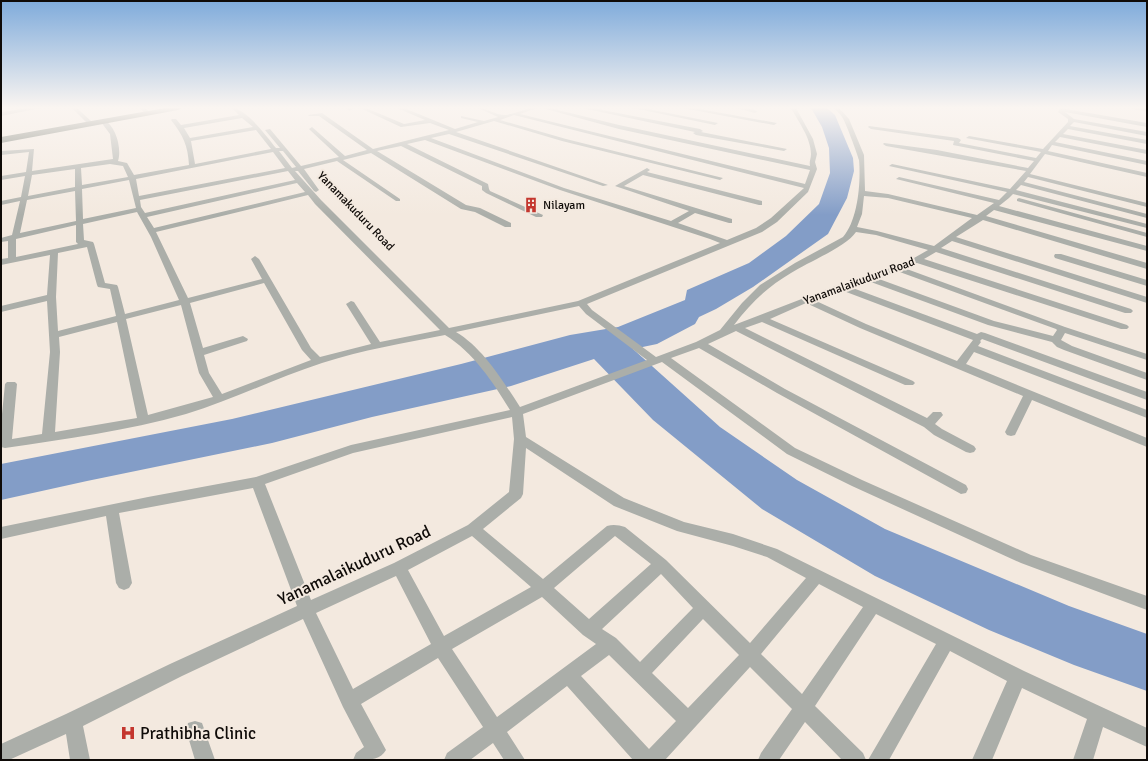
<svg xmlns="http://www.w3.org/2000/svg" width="1148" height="761" font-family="Signika,sans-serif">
  <rect width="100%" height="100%" fill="#f3e9df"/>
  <path fill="#839dc7" d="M811,108H827L835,115L840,127L853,158L854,171L847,198L828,234L753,287L716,309L699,317L695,324L657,344L633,349L720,427L797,480L885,529L1069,606L1147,634V691L1074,665L989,630L875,576L762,509L653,420L594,359L511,386L372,417L272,443L87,481L1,500V464L232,419L461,364L570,335L618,327L685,300L687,290L749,263L786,236L819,204L830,173L829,148L822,127Z"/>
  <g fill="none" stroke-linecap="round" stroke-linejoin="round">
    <path fill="#abaea9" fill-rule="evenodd" d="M29,108H41L1,116V112Z
      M72,108H77L92,122V124H88Z
      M140,108H145L150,112L145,113Z
      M232,108C246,108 267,137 276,148H280L265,130L270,129L301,166L339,157L310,130L309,129L312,127L345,156L367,150L319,116H309L308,115L322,113L373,149L449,130L430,123L401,127L360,108H366L404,124L425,120L397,108H404L455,129L478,122L461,118V116L484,121L498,117L478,108C487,108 497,116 506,115C517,113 526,108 537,108L520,114L805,184L810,170L619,129L542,108H550L619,125L810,166C809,161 811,159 811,154C811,138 798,121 791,108H796L813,139L817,154L815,162L817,169L808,192L777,222L762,232L587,304L592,310L656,357L696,342L720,330L742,303L760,285L795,263L843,237C858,220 861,182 859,160C858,156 845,120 842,117C840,113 836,111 834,108H839L849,119L864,155L865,191L888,194L977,215L994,203L896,179L899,177L999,200L1007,192L889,166L892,164L1010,189L1026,171L886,146L883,144L884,143L937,150L1028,168L1034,161L953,145L954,141L871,129L868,127L869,126L958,138L961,140L959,143L1036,158L1041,152L966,138L969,136L1043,149L1068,122V119L1058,112L1060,108L1147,123V127L1065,112L1074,119L1147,132V136L1074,122L1070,126L1147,140V144L1068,129L1063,134L1147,150V154L1060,137L1055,142L1147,161V165L1052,145L1048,151L1147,173V177L1045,154L1030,174L1147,203V207L1028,177L1024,182L1147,214V218L1021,185L1016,190L1147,224V228L1013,194L1009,198L999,206L1147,246V251L994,210L986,216L1147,263V269L983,220L956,237L1147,297V303L952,241L941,248L1131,309L1133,311L1131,313H1125L936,252L924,259L1127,325L1129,327L1127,329H1121L917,263L904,268L1065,327L1147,354V360L1065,333L1061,340L1072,346L1147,373V380L1064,350L1057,347L1052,342L988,325L871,282L850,287L977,334L981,332L985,333L1147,392V400L982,339L980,341L981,342L978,346L1147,410V418L974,352L966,364L1147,438V447L1032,400L1015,435L1011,436L1007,435L1005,432L1023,396L860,328L806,303L770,319L913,381L915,383L913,385H905L762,322L745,328L927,418L933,412H941L943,415L935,424L942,429L974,446L976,449L974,452L970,453L966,452L934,435L924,427L736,331L708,344L785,389L966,485L968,489L966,493L961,494L777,393L699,348L671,358L795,448L862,480L1031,555L1147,596V610L1021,563L852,486L787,454L662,362L523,414L526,437L624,498L684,522L733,534L777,549L1024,671L1147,728V747L1103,727L1093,760H1073L1087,719L1022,688L992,760H972L1007,681L950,651L889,760H868L936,644L876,614L815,706L863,753L866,760H842L805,722L779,760H758L761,753L792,709L750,667L665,760H633L567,686L507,732L525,760H504L493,743L470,760H444L447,753L483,727L438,658L361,704L386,750C380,761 367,760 353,760L356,753L364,747L343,707L303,619L182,676L83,726L90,760H70L66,734L9,760H1V744L66,714L170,664L297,606L253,488L119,513L132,583L129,588L124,590L119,588L116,583L106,516L1,539V527L148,497L256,477L351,445L510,410C493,382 473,352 445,335C404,343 362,350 322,363C276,378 232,400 186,414C127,431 65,439 5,448L1,447V424L5,384L7,382H15L17,384L12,439L42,434L50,352L47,301L1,312V306L47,295L50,255L1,265V259L8,258V241L1,242V238L12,235L20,201L1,205V201L21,197L25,176L1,180V176L26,172L29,152L1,155V151L34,149L32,171L113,159L110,134L101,122L104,120C116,126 122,149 118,161L127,163L134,175L189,165C188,146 183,135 171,120L172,119H176L181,125L239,115ZM514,115L804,188L771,218L756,228L727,240L678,223L695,213L729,223H732V219L624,186L643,175L759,205H762V201L647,172L650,170L647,168L615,186L689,211L671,221L564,188L431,138L449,134L603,186L608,185L456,132L494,121L562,141L720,180L723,178L566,139L500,120ZM242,118L253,127L190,138L184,128ZM256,130L271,149L195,164L191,141ZM425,140L560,190L710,239L720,243L578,301L449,328L321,200L295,171H298L314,191L316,192L319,190L304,169L337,161L396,201H400V199L343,160L371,153L461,209L475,212L505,227H511V223L480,208L466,205L377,151L401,146L482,186V190L486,193L536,217H542L543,215L490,191L489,189L488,184L407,144ZM279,151H283L296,167L292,168ZM273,152L285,168L139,196L136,179ZM110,164L123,166L128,177L82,185L81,168ZM75,169V187L28,196L32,175ZM288,171L295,180L145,213L141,207L140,200ZM129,180L136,208L83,219L82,189ZM297,183L305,192L154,228L147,217ZM75,191L76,221L20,233L27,200ZM308,195L315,204L440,330L380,342L354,302L351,301L346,304L371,344L320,357L311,348L259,259L255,256L251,259L262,279L188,298L156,232ZM864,196L888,198L972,218L934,246L877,231L857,227L862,214ZM137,212L151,237L179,300L125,314L118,287L117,285L105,283L94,244L93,242L84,240L83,224ZM76,225V242L78,244L16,257V239ZM856,232L876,235L928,250L914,258L868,277L838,285L734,325C750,304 767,287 791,273C808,262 846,247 856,232ZM87,247L97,285L98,287L110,289L116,316L58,331L56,297L58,253ZM897,271L1056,329L1057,330L1053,336L994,321L879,279ZM264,283L302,350L311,360L222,394L209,373L204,355L247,341L248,339L243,336L203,348L190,303ZM841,290L973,340L957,361L866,324L814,300ZM181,305L199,373L213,397L148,415L126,319ZM579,306L586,314L647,360L520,407C503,381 483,348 456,332ZM117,322L137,418L55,432L60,352L59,337ZM512,417L514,439L509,492L468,525L394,563L311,600L265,484L353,453ZM526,448L614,506L677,531L733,546L767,557L806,578L750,643L666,560L625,527C619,525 613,524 607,526L543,579L483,529L521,498L523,494ZM472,536L531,587L444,636L408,570ZM615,536L651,564L589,619L554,588ZM661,574L693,608L640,662L616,638L602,629ZM396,576L431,644L353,689L316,613ZM819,584L863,607L802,694L761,654ZM542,597L583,635L596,644L497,717L452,649ZM703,619L739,655L688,708L652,673ZM609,655L676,721L649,749L581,676Z
      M347,108H354L349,111Z
      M582,108H592L700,129L703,131L701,132L787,149L784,151L696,135L693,133L695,132Z
      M633,108H643L718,123L715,125Z
      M682,108H694L777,123L774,125Z
      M737,108H747L758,111L755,113Z
      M1130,108H1147V112Z
      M1019,198L1147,233V237L1017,201V199Z
      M1055,254H1061L1147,280V286L1055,258L1054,256Z
      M195,721L202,723L215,760H195L186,730L188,723Z"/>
    <path fill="#646a60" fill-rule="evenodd" d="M165,108H182L178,110L1,143V137Z"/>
  </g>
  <linearGradient id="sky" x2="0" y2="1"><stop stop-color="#7fabdb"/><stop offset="0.5" stop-color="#faf5f1"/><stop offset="1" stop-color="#faf5f1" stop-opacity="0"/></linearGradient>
  <rect width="1148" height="215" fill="url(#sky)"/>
  <defs>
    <g id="building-bare" transform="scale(1.2)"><path d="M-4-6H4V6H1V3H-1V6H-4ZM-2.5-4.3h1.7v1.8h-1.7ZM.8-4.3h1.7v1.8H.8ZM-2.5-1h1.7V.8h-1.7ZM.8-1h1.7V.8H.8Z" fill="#c4362e" stroke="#f3e9df" stroke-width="2.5" paint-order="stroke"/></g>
    <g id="hospital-bare" transform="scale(1.2)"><path d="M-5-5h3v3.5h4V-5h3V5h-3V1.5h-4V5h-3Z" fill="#c4362e" stroke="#f3e9df" stroke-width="2.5" paint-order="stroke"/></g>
  </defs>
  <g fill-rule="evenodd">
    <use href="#building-bare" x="531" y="205"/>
    <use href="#hospital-bare" x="128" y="733"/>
  </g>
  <g text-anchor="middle" stroke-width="4" stroke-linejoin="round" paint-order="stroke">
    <g font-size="12" fill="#0f0b08" stroke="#f3e9df" text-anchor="start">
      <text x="543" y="209">Nilayam</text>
    </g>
    <g font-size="12" fill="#0f0b08" stroke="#f3e9df">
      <text transform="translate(356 211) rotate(46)" y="4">Yanamakuduru Road</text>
      <text transform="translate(859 281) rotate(-20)" y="4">Yanamalaikuduru Road</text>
    </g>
    <g font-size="17" fill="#0f0b08" stroke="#f3e9df">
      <text transform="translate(354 565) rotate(-25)" y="6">Yanamalaikuduru Road</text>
    </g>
    <g font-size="17" fill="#0f0b08" stroke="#f3e9df" text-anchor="start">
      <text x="140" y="739">Prathibha Clinic</text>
    </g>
  </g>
  <rect width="1148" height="761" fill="none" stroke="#0f0b08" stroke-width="4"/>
</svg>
